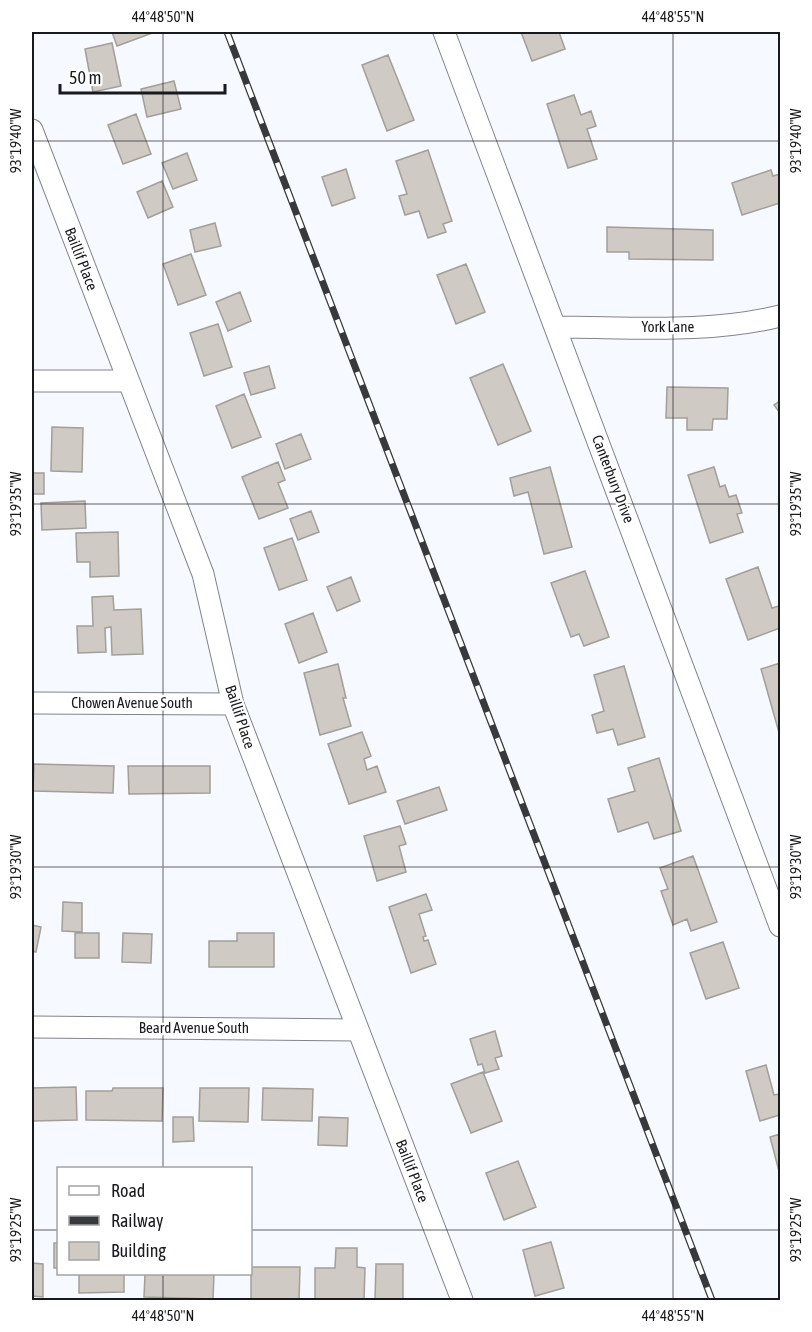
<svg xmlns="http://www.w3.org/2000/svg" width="812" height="1332" font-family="'Asap Condensed',sans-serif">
  <rect width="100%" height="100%" fill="#f6f9ff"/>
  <path fill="#cfcac4" stroke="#a29e98" stroke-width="1.5" d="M112,32H155L117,46Z
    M521,32H559L565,49L532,61Z
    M112,43L121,86L93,92L85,49Z
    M388,55L414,120L387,131L362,65Z
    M174,81L181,109L147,117L141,89Z
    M574,95L581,115L591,111L596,126L587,129L597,159L568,168L547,104Z
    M136,114L151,154L123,164L108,125Z
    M428,150L452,221L443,224L446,232L428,238L419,211L405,215L399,196L407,194L396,161Z
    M187,153L197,180L173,189L162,163Z
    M346,169L355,198L332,206L322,177Z
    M771,170L773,176L780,174V203L742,215L732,183Z
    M162,181L173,207L148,218L137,192Z
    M215,223L221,246L195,252L190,230Z
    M607,227L713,230V260L629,259V252H607Z
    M191,254L206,295L178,305L163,264Z
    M466,264L485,312L456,324L437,275Z
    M240,292L251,321L228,331L216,302Z
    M218,324L232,367L204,376L190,333Z
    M503,364L531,431L498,445L470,378Z
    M269,366L275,388L251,395L244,373Z
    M667,387L728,388L727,419H713L712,430H687V418H666Z
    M244,394L261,437L232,448L216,406Z
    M780,401V413L774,405Z
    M52,427L83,428L82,472L51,471Z
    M301,434L311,459L285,469L276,444Z
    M278,462L285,480L278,483L288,508L259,519L242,477Z
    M550,467L572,547L544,554L528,492L514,496L510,478Z
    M714,467L720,487L725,485L729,497L736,495L742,513L737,514L743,532L710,543L688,475Z
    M32,473H44V494H32Z
    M85,501L86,528L42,530L41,503Z
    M311,511L319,532L298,540L290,519Z
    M118,532L119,576L90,577V562H77L76,533Z
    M292,538L307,580L279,590L264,548Z
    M758,567L772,608L779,606L780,628L748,640L726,579Z
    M585,571L609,637L584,646L579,634L571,637L551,583Z
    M351,577L360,601L337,611L327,587Z
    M113,596L114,610L141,609L143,654L112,655L111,627L105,628L106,652L78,653L77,626H93L92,597Z
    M313,613L327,652L299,663L285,624Z
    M780,663V736L761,669Z
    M338,664L346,698H343L351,726L320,735L304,673Z
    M624,666L645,737L618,745L613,729L597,733L592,715L604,711L594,675Z
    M362,732L371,756L364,759L367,770L377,766L386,792L349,804L328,744Z
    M659,758L681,831L654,839L648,822L618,832L608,799L635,791L628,768Z
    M34,764L114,766L113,793L33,791Z
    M128,766H210V793L129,794Z
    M439,787L447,810L405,824L397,801Z
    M400,826L406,844L399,846L406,872L377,881L364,836Z
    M693,856L717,922L691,931L687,919L673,925L661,891L668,889L660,868Z
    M426,894L432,910L419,914L426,936L423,937L424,941L428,940L436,964L411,973L389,907Z
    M63,902L82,903V932L62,931Z
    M32,925L41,927L36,952L32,951Z
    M75,933H99V958H75Z
    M123,933L152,934L151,963L122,962Z
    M237,933H274V967H209V941H237Z
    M723,942L739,988L706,999L690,953Z
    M495,1031L502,1056L495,1058L499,1069L485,1073L482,1064L478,1065L470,1039Z
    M766,1065L774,1095L780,1094V1115L760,1121L746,1071Z
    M483,1072L502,1121L471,1133L451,1084Z
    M76,1087L77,1120L32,1121V1088Z
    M113,1088H163L162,1121L86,1120V1091H112Z
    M200,1088H249L248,1122L199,1121Z
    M263,1088L313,1089L312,1121L262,1120Z
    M173,1117H193L194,1141L173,1142Z
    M319,1117L348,1118L347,1146L318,1145Z
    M780,1134V1175L770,1137Z
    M518,1161L536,1207L504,1220L486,1173Z
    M551,1242L564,1288L535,1296L523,1250Z
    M54,1243H58V1268H54Z
    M336,1248H357V1267L365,1268L364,1300H315V1268H335Z
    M32,1263L43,1264V1297L32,1296Z
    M376,1264H403V1300H375Z
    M251,1267H300L299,1300L251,1299Z
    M79,1274H124V1292L79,1293Z
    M145,1274H214L213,1299L144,1297Z"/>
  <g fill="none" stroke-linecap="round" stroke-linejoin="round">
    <g stroke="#81848a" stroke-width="23">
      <path id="minor" d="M444,32L780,926
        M32,130L203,574L233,704L462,1300
        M555,327C630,327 708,334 780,316
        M32,381H127
        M32,703L233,704
        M32,1027L357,1030"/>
    </g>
    <use href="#minor" stroke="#fff" stroke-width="21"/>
    <g stroke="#37393c" stroke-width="7">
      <path id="rail" d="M227,32L712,1300"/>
    </g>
    <use href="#rail" stroke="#fff" stroke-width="4.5" stroke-dasharray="14" stroke-linecap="butt"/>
  </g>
  <path fill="none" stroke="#18191c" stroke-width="1.5" stroke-opacity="0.45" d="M163,32V1168M673,32V1300M32,141H780M32,504H780M32,867H780M32,1230H58M250,1230H780M163,1274V1300"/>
  <g text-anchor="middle" stroke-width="4.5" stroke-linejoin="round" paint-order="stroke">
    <g font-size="15" fill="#18191c" stroke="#fff">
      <text transform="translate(81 259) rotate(69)" y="5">Baillif Place</text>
      <text x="668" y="332">York Lane</text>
      <text transform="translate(613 479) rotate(69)" y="5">Canterbury Drive</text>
      <text x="132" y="708">Chowen Avenue South</text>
      <text transform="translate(240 717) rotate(72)" y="5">Baillif Place</text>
      <text x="194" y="1033">Beard Avenue South</text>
      <text transform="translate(412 1171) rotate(69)" y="5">Baillif Place</text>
    </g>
  </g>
  <rect width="812" height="1332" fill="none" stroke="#ffffff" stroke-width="66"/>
  <rect x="57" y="1167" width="195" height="108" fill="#ffffff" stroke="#a3a3a4" stroke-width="1.5"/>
  <rect x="69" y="1186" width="30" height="9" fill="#ffffff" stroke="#a3a3a4" stroke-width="1.5"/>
  <text x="111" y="1197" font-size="18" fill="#18191c">Road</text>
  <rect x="69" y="1216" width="30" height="9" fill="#37393c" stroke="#a3a3a4" stroke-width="1.5"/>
  <text x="111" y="1227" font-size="18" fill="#18191c">Railway</text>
  <rect x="69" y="1242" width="30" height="18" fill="#cfcac4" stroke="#a3a3a4" stroke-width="1.5"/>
  <text x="111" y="1257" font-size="18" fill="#18191c">Building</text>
  <path d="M60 84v9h165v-9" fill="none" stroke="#18191c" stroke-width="3"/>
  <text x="69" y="84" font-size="18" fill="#18191c" stroke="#ffffff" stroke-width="4.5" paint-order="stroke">50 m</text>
  <rect x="33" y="33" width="746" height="1266" fill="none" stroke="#18191c" stroke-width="2"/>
  <g font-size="15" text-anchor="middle" fill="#18191c">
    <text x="163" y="22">44°48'50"N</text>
    <text x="673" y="22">44°48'55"N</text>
    <text transform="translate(796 141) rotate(-90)" y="5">93°19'40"W</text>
    <text transform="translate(16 141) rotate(-90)" y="5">93°19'40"W</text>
    <text transform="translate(16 504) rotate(-90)" y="5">93°19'35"W</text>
    <text transform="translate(796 504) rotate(-90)" y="5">93°19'35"W</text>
    <text transform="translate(16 867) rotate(-90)" y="5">93°19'30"W</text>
    <text transform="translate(796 867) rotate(-90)" y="5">93°19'30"W</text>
    <text transform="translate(796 1230) rotate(-90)" y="5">93°19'25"W</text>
    <text transform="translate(16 1230) rotate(-90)" y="5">93°19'25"W</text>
    <text x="163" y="1321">44°48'50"N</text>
    <text x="673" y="1321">44°48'55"N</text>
  </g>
</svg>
